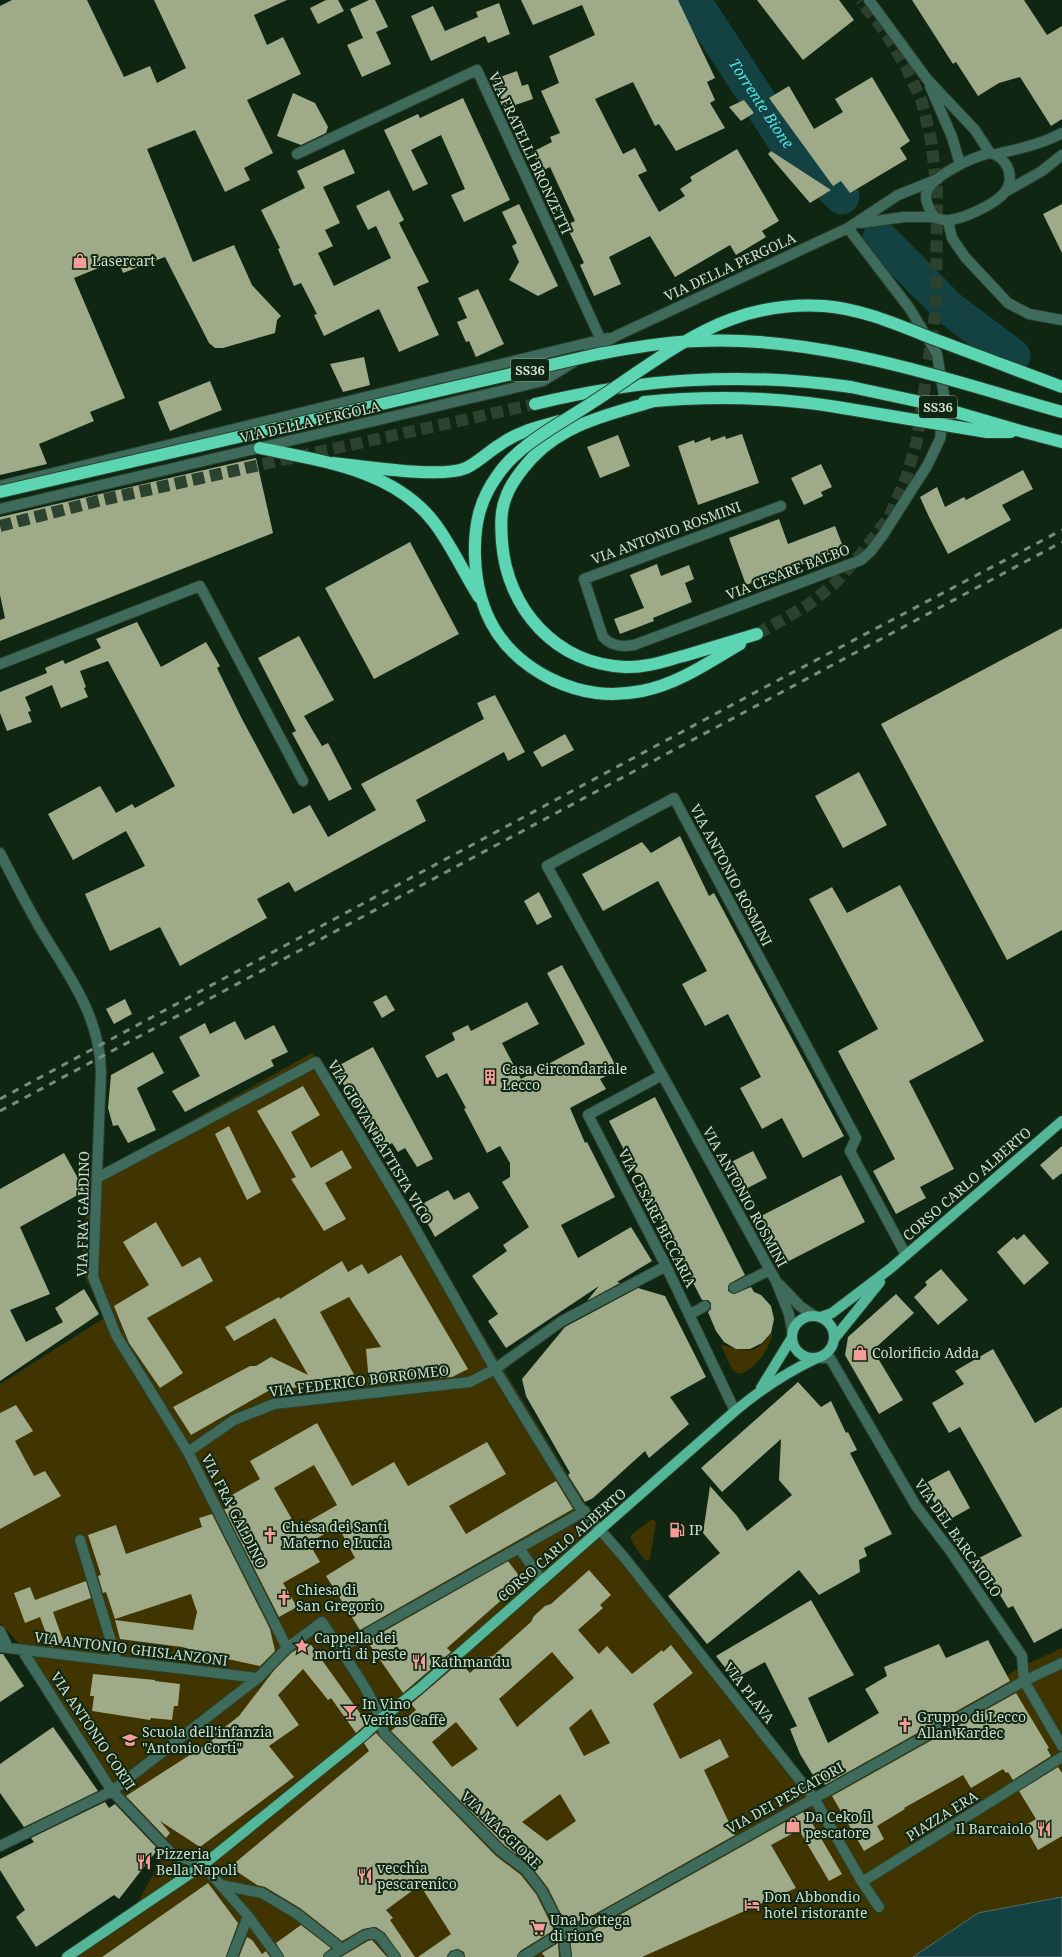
<svg xmlns="http://www.w3.org/2000/svg" width="1062" height="1957" font-family="'Noto Serif',serif">
  <rect width="100%" height="100%" fill="#0f2712"/>
  <path fill="#403400" d="M312,1053L620,1561L814,1793L1021,1667L1062,1648V1957H65L136,1906L170,1843L109,1791L35,1661L0,1623V1384L106,1317L81,1270L89,1178Z
    M773,1332C768,1351 759,1365 741,1374L733,1371L721,1345C750,1350 751,1358 773,1332Z
    M652,1519L656,1522L650,1559L645,1561L631,1540V1535Z"/>
  <path fill="#144141" stroke="#4c706c" d="M1062,1897V1957H913L978,1913Z"/>
  <g fill="none" stroke-linecap="round" stroke-linejoin="round">
    <g stroke="#144141" stroke-width="35">
      <path id="s1" d="M693,0L785,141L842,197"/>
      <path d="M880,238L949,308L1013,356"/>
    </g>
  </g>
  <path fill="#9faa88" fill-rule="evenodd" d="M12,0H87L124,77L150,66L157,83L186,68L154,0H287L254,15L267,45L283,37L301,74L247,100L273,153L244,168L250,180L225,192L195,130L147,149L193,262L234,245L252,285L281,316L277,320L275,333L223,348H215L209,343L165,257L123,273L118,260L74,278L125,398L90,412L94,421L39,444L47,464L0,475V6Z
    M326,0H338L344,11L318,24L310,8Z
    M369,0H375L388,27L376,32L391,64L362,77L347,45L363,38L350,9Z
    M521,0H678L715,78L707,82L715,100L710,103L725,128L676,151L659,124L655,126L633,82L595,99L623,154L635,148L647,171L638,175L659,212L685,196L680,189L692,181L690,177L737,149L779,221L762,231L766,237L736,255L730,245L675,277L650,236L609,257L621,284L594,296L580,265L584,263L566,225L575,221L550,167L542,171L532,152L552,142L550,137L560,133L541,91L559,83L549,56L595,35L582,5L533,25Z
    M757,0H839L854,20L803,60Z
    M912,0H1024L1047,35L1062,26V119L1051,126L1020,77L999,83L978,96L956,62L953,64Z
    M499,3L510,34L488,43L485,36L431,61L411,16L433,6L445,31L478,17L476,12Z
    M517,71L522,86L528,84L533,99L504,109L494,79Z
    M872,77L910,141L900,148L907,159L850,193L841,181L833,186L769,98L789,86L814,129L843,112L835,99Z
    M293,93L315,103L328,127L326,133L301,145L277,136Z
    M463,98L510,200L464,222L451,195L465,189L441,135L411,150L428,184L413,191L384,130L418,114L420,118Z
    M744,100L754,113L741,121L729,107Z
    M344,149L355,173L323,187L340,223L325,230L333,246L318,253L334,286L391,258L376,226L368,230L356,206L389,190L404,220L399,223L429,282L417,287L439,335L399,352L379,309L324,336L314,315L317,314L301,283L294,286L278,249L280,248L261,210L305,188L297,171Z
    M771,151L831,190L810,203L768,154Z
    M519,204L558,286L538,296L509,280L519,262L512,246L517,243L502,212Z
    M1062,204V253L1043,214Z
    M478,289L504,344L476,357L469,341L466,342L457,322L467,318L458,298Z
    M364,357L370,385L343,392L330,364Z
    M210,381L222,410L170,431L158,402Z
    M742,434L759,483L698,505L678,446L694,440L695,443L710,437L711,441L725,436L726,439Z
    M618,435L630,466L600,478L587,447Z
    M256,458L273,533L0,641V620L5,618L0,595V517Z
    M821,464L832,487L821,492L823,496L804,505L791,478Z
    M1023,470L1033,489L1002,505L1011,520L948,554L929,517L920,497L937,487L945,507L964,497L966,500Z
    M779,519L788,544L835,526L844,549L746,585L729,538Z
    M410,542L459,634L374,679L325,588Z
    M657,564L661,576L689,565L694,579L685,583L692,602L653,618L654,621L620,634L614,619L644,608L630,575Z
    M137,622L161,667L206,642L220,666L217,668L242,719L293,814L310,805L328,837L376,810L361,784L484,719L477,703L495,695L525,752L508,761L504,752L416,800L426,821L295,892L289,882L257,899L267,918L180,966L160,927L110,951L85,894L145,866L126,831L73,860L48,814L100,786L116,813L132,804L135,808L175,786L108,661L80,671L86,687L84,688L88,697L61,708L52,685L25,697L31,711L28,712L32,722L7,731L0,713V692L47,673L45,668L63,660L65,664L101,648L96,639Z
    M1062,628V930L1007,960L881,724Z
    M299,636L334,700L304,716L322,746L328,743L352,789L329,801L292,733L296,731L258,658Z
    M565,734L574,750L542,767L533,752Z
    M859,772L887,825L843,848L815,796Z
    M680,836L709,896L714,893L844,1136L803,1158L782,1118L762,1129L740,1088L761,1077L728,1014L705,1026L682,984L707,971L658,881L603,911L582,874L642,842L651,853Z
    M900,885L984,1041L909,1081L954,1169L920,1187L926,1198L896,1214L873,1171L895,1159L838,1051L878,1029L809,899L832,887L847,913Z
    M539,892L552,917L537,925L524,901Z
    M562,965L618,1070L600,1079L606,1089L570,1108L585,1143L587,1142L615,1197L561,1225L578,1258L631,1227L652,1261L617,1282L620,1283L587,1301L599,1286L506,1348L488,1321L498,1314L472,1276L507,1251L503,1245L529,1227L502,1182L510,1177V1163L500,1146L487,1153L464,1109L466,1108L447,1073L437,1078L425,1056L455,1040L452,1033L468,1025L471,1031L527,1002L539,1024L502,1043L521,1079L585,1044L547,973Z
    M386,995L395,1010L382,1018L373,1002Z
    M125,999L132,1014L114,1024L106,1009Z
    M235,1021L245,1040L274,1025L288,1052L271,1060L274,1066L185,1112L172,1091L200,1076L179,1037L205,1023L210,1034Z
    M373,1047L433,1159L417,1167L405,1148L398,1152L392,1143L381,1149L334,1068Z
    M153,1052L164,1073L137,1088L156,1130L128,1143L118,1125L113,1126L108,1108L111,1075Z
    M303,1086L320,1115L291,1132L311,1168L342,1150L352,1168L325,1183L346,1219L324,1231L291,1179L296,1177L257,1111Z
    M655,1097L745,1275L729,1284L728,1291L734,1294L751,1287L754,1292L761,1295L771,1306L774,1319L771,1333L762,1343L750,1349H736L724,1342L716,1331L708,1312L711,1309V1303L708,1300H702L609,1121Z
    M229,1126L261,1192L247,1200L215,1134Z
    M1062,1146V1173L1053,1180L1040,1165Z
    M753,1151L767,1178L742,1191L727,1164Z
    M64,1153L85,1191L20,1227L50,1294L10,1310L26,1342L63,1322L55,1308L84,1289L99,1314L0,1381V1189Z
    M841,1175L865,1222L785,1263L761,1216Z
    M448,1190L454,1200L469,1192L479,1208L435,1237L424,1217L428,1215L422,1204Z
    M156,1222L182,1267L200,1257L213,1281L147,1318L183,1373L160,1388L129,1343L114,1306L149,1285L123,1242Z
    M1024,1234L1049,1263L1024,1285L997,1252L1014,1237L1017,1240Z
    M401,1255L468,1369L452,1377L369,1383L366,1349L381,1347L349,1297L320,1312L357,1380L268,1391L191,1435L173,1407L250,1366H256L271,1357L308,1375L275,1318L234,1341L225,1327L279,1297L280,1299L342,1261L348,1272L362,1264L368,1274Z
    M941,1269L968,1300L938,1325L914,1297L927,1285L925,1282Z
    M638,1288L665,1296L706,1377L670,1397L689,1424L649,1458L645,1451L593,1498L585,1502L568,1475L570,1473L526,1396L522,1379L565,1327Z
    M896,1294L914,1313L873,1350L903,1400L879,1414L845,1355L848,1337Z
    M993,1349L1035,1423L1062,1407V1628L1034,1643L1013,1606L1008,1608L989,1577L973,1561L1022,1536L960,1427L949,1433L932,1403L964,1384L955,1371Z
    M798,1382L821,1407L831,1401L846,1433L848,1432L857,1450L850,1453L892,1534L864,1548L867,1556L859,1560L860,1572L819,1595L799,1570L707,1644L668,1596L720,1553L703,1533L710,1486L737,1516L747,1531L792,1495L779,1480L781,1439L722,1492L701,1468Z
    M16,1405L33,1431L15,1441L34,1476L45,1471L61,1496L0,1529V1413Z
    M317,1423L352,1486L394,1462L408,1486L487,1442L506,1474L449,1506L466,1534L556,1481L573,1509L360,1630L326,1576L355,1558L338,1526L309,1543L320,1562L283,1583L297,1607L279,1617L224,1509L229,1508L225,1499L260,1479L250,1461ZM314,1465L337,1505L297,1528L274,1488Z
    M949,1470L970,1508L945,1522L924,1484Z
    M212,1514L270,1629L275,1651L260,1666L223,1658L182,1647L120,1639L115,1620L193,1630L197,1612L191,1594L115,1619L106,1592L103,1593L98,1576L101,1575L88,1535L116,1525L126,1554L202,1527L199,1518Z
    M508,1561L523,1581L447,1648L451,1652L403,1693L367,1641Z
    M589,1570L611,1595L600,1605L603,1608L578,1630L599,1654L607,1646L632,1674L662,1650L663,1652L671,1645L693,1673L653,1704L680,1759L720,1739L729,1757L704,1770L735,1835L586,1919L566,1924L548,1888L531,1866L505,1846L391,1731L416,1710L411,1704L460,1662L470,1673L487,1657L493,1656L531,1622L534,1616L545,1606L551,1604ZM552,1652L574,1678L517,1727L499,1699ZM591,1709L610,1743L584,1756L569,1728ZM456,1722L478,1749L452,1767L432,1742ZM560,1794L576,1821L547,1841L522,1822Z
    M86,1581L91,1598L53,1612L64,1643L51,1647L40,1617L25,1623L14,1593L30,1587L35,1600Z
    M811,1600L854,1675L808,1698L828,1743L879,1713L865,1689L887,1676L884,1667L939,1644L946,1658L988,1640L1010,1681L825,1785L824,1782L819,1785L800,1754L790,1729L797,1726L765,1662L734,1679L716,1656Z
    M309,1642L367,1723L356,1733L331,1698L328,1700L303,1669L278,1695L299,1725L269,1746L294,1777L200,1847L160,1821L170,1833L166,1838L126,1796L213,1740L211,1738L239,1716L275,1669L291,1653Z
    M0,1654H3L24,1686L0,1702Z
    M93,1674L155,1680V1681L180,1684L178,1706H174L172,1720L151,1718L150,1720L92,1711L94,1696H90Z
    M1016,1693L1049,1748L1047,1749L1051,1756L1013,1780L1008,1772L1006,1773L1003,1769L971,1788L963,1775L904,1808L905,1809L877,1826L884,1839L864,1851L832,1796Z
    M53,1727L98,1791L24,1827L0,1793V1764Z
    M376,1733L496,1856L521,1875L536,1894L554,1930L520,1951L517,1957H465L464,1952L458,1949L450,1951L447,1957H418L451,1934L420,1885L386,1910L393,1918L390,1920L415,1957H401L385,1933L376,1927L363,1929L342,1941L300,1908L265,1887L257,1885L230,1867L369,1751L364,1743Z
    M1058,1767L1062,1773V1836L1038,1850L1024,1826L1036,1819L1019,1791Z
    M105,1802L109,1808L115,1804L158,1849L119,1899L114,1895L36,1947L16,1917L25,1910L0,1870V1859L34,1842L31,1838Z
    M805,1811L842,1874L829,1881L799,1830L771,1845L796,1888L642,1957H572L570,1937L591,1931Z
    M208,1883L238,1923L226,1957H102Z
    M301,1925L331,1948L324,1954L323,1957H284L276,1943Z
    M247,1937L252,1940L262,1954L266,1951L270,1957H239Z
    M372,1940L387,1957H341L368,1941Z
    M558,1943L559,1957H545L542,1953Z"/>
  <g fill="none" stroke-linecap="round" stroke-linejoin="round">
    <path stroke="#2c422e" stroke-width="12" stroke-dasharray="12 6" stroke-linecap="butt" d="M0,526L102,500L535,404
      M757,634L808,605L834,584L861,554L889,517L906,478L917,441L936,307L937,190L931,140L922,102L906,67L885,32L860,0"/>
    <g stroke="#2a412d" stroke-width="12">
      <path id="minor" d="M869,0L927,79L975,130L990,153
        M930,86L952,137L960,164
        M990,153C998,155 1003,159 1007,166C1011,174 1011,185 1005,192C996,204 963,219 949,220C944,221 939,219 934,217C931,211 926,205 926,197C926,177 974,157 990,153Z
        M297,154L477,70L601,340
        M996,154C1018,149 1042,144 1062,133
        M1005,192L1042,171L1062,155
        M948,221L952,238L965,257L1008,303L1029,314L1062,320
        M861,223L904,217H934
        M0,486L608,338
        M781,506L584,579L603,637C611,646 623,647 634,645L861,560L871,551L883,535L927,466L940,439L945,401L937,354L910,309L848,228
        M0,509L543,381L616,336L848,228L898,195L938,179
        M0,664L200,586L303,781
        M0,853C13,878 26,904 40,928C68,975 100,1015 101,1072L93,1277L116,1335L188,1452L287,1648
        M662,1075L588,1115L666,1266L735,1411
        M97,1178L316,1062L403,1207L495,1369L579,1506L623,1556L814,1798L862,1882L879,1907
        M780,1285L800,1306L813,1315
        M734,1288L770,1270
        M689,1315L705,1306
        M792,1330L789,1314L776,1281L547,866L674,798L856,1138L850,1151L906,1255
        M817,1358H830L916,1506L949,1549L1022,1656L1024,1681L1062,1746
        M188,1452L234,1420L274,1404L470,1382L495,1369L562,1321L666,1266
        M80,1540L117,1661
        M520,1549L542,1581
        M0,1631L8,1648
        M0,1647L258,1678
        M339,1649L585,1511
        M22,1650L112,1791L172,1854L203,1865L248,1916L278,1957
        M0,1846L112,1791L258,1678L287,1648L322,1622C341,1653 378,1698 384,1733L501,1851L526,1870L542,1891L563,1932L566,1957
        M862,1882L1062,1757
        M221,1885L262,1893L297,1914L342,1949
        M232,1957L248,1916
        M329,1957L365,1935L373,1933L380,1937L395,1957
        M453,1957L457,1955L459,1957
        M523,1957L563,1932L588,1925L1024,1681L1062,1663"/>
    </g>
    <g stroke="#2a412d" stroke-width="12">
      <path id="major" d="M792 1337a21 21 0 1 1 42 0a21 21 0 1 1-42 0Z
        M821,1317L832,1313L891,1268L1062,1121
        M834,1339L880,1282
        M761,1388L791,1339
        M67,1957L203,1865L364,1735L382,1718L420,1688L735,1411C760,1390 787,1372 817,1358"/>
    </g>
    <g stroke="#2a412d" stroke-width="14">
      <path id="highway" d="M644,402C712,395 781,397 849,409
        M651,402C609,414 565,424 533,457C522,469 511,483 506,497C500,511 501,528 502,542C507,609 556,664 625,667C647,668 667,660 687,655C710,648 733,641 757,634
        M535,404C642,378 742,372 851,387
        M1024,432L1062,442
        M260,448C320,461 392,469 433,521C451,544 463,572 479,597
        M333,463C363,466 440,479 466,468C479,462 489,451 501,444C519,431 539,427 560,421
        M475,557C477,615 502,655 553,680C583,694 610,697 642,691C678,684 709,662 740,644"/>
    </g>
    <use href="#minor" stroke="#3f6b5d" stroke-width="10"/>
    <use href="#major" stroke="#55b79a" stroke-width="10"/>
    <use href="#highway" stroke="#5cd5b2" stroke-width="12"/>
    <path stroke="#7a8d7c" stroke-width="3" stroke-dasharray="7 7" stroke-linecap="butt" d="M0,1099L769,685L1062,530
      M0,1111L1062,542"/>
    <g stroke="#2a412d" stroke-width="14" stroke-linecap="butt">
      <path id="highway-bridge" d="M851,387L921,402L1024,432
        M849,409L987,432H1011
        M0,492L598,354C631,348 664,342 697,341C821,335 945,379 1062,412
        M475,557C474,526 479,501 497,476C518,444 562,423 593,402C635,375 686,335 732,319C762,308 793,304 824,306C863,309 898,325 934,339C977,355 1019,371 1062,387"/>
    </g>
    <use href="#highway-bridge" stroke="#5cd5b2" stroke-width="12"/>
  </g>
  <defs>
    <g id="shop-bare" transform="scale(1.2)"><path d="M-5-2.5h2.3a2.7 3.5 0 0 1 5.4 0H5L5.5 6h-11ZM-1.5-2.5h3a1.5 2.3 0 0 0-3 0Z" fill="#f59b98" stroke="#0f2712" stroke-width="2.5" paint-order="stroke"/></g>
    <g id="building-bare" transform="scale(1.2)"><path d="M-4-6H4V6H1V3H-1V6H-4ZM-2.5-4.3h1.7v1.8h-1.7ZM.8-4.3h1.7v1.8H.8ZM-2.5-1h1.7V.8h-1.7ZM.8-1h1.7V.8H.8Z" fill="#f59b98" stroke="#0f2712" stroke-width="2.5" paint-order="stroke"/></g>
    <g id="fuel-bare" transform="scale(1.2)"><path d="M-5.5-6h7V0h2V4h1.3V-2.5L3-4.5l.8-.8L6-3V5H2.5V1h-1V6h-7ZM-4.2-4.7v3.2H.2V-4.7Z" fill="#f59b98" stroke="#0f2712" stroke-width="2.5" paint-order="stroke"/></g>
    <g id="church-bare" transform="scale(1.2)"><path d="M-1.2-6h2.4v3.5h3.3v2.4h-3.3V6h-2.4V-.1h-3.3v-2.4h3.3Z" fill="#f59b98" stroke="#0f2712" stroke-width="2.5" paint-order="stroke"/></g>
    <g id="sight-bare" transform="scale(1.2)"><path d="M0-6L1.8-2.2L6-1.7L2.9 1.2L3.7 5.4L0 3.3L-3.7 5.4L-2.9 1.2L-6-1.7L-1.8-2.2Z" fill="#f59b98" stroke="#0f2712" stroke-width="2.5" paint-order="stroke"/></g>
    <g id="restaurant-bare" transform="scale(1.2)"><path d="M-5-6h1v4h1v-4h1v4h1v-4h1v5L-1.5 .5V6h-2V.5L-5-1ZM5-6V6H3V1.5H1.5Q1.5-4 5-6Z" fill="#f59b98" stroke="#0f2712" stroke-width="2.5" paint-order="stroke"/></g>
    <g id="bar-bare" transform="scale(1.2)"><path d="M-6-5H6L.8 .8V4.5H3.5V6h-7V4.5H-.8V.8Z" fill="#f59b98" stroke="#0f2712" stroke-width="2.5" paint-order="stroke"/></g>
    <g id="school-bare" transform="scale(1.2)"><path d="M0-5L7-2L0 1L-7-2ZM-4 1L0 2.5L4 1V4Q0 6-4 4Z" fill="#f59b98" stroke="#0f2712" stroke-width="2.5" paint-order="stroke"/></g>
    <g id="hotel-bare" transform="scale(1.2)"><path d="M-6-4.5h1.5V1H6V5H4.5V3h-9V5H-6ZM-4 0a1.8 1.8 0 1 1 3.6 0ZM.5 0V-2.5h3Q6-2.5 6 0Z" fill="#f59b98" stroke="#0f2712" stroke-width="2.5" paint-order="stroke"/></g>
    <g id="supermarket-bare" transform="scale(1.2)"><path d="M-6-5.5h2.5l.6 2H6L4.5 2H-2.5L-4.4-4H-6ZM-1.5 3.2a1.3 1.3 0 1 0 .1 0ZM3 3.2a1.3 1.3 0 1 0 .1 0Z" fill="#f59b98" stroke="#0f2712" stroke-width="2.5" paint-order="stroke"/></g>
  </defs>
  <g fill-rule="evenodd">
    <use href="#shop-bare" x="80" y="261"/>
    <use href="#building-bare" x="490" y="1077"/>
    <use href="#shop-bare" x="860" y="1353"/>
    <use href="#fuel-bare" x="677" y="1530"/>
    <use href="#church-bare" x="270" y="1535"/>
    <use href="#church-bare" x="284" y="1598"/>
    <use href="#sight-bare" x="302" y="1646"/>
    <use href="#restaurant-bare" x="419" y="1662"/>
    <use href="#bar-bare" x="350" y="1712"/>
    <use href="#church-bare" x="905" y="1725"/>
    <use href="#school-bare" x="130" y="1740"/>
    <use href="#shop-bare" x="793" y="1825"/>
    <use href="#restaurant-bare" x="1044" y="1829"/>
    <use href="#restaurant-bare" x="144" y="1862"/>
    <use href="#restaurant-bare" x="365" y="1876"/>
    <use href="#hotel-bare" x="752" y="1905"/>
    <use href="#supermarket-bare" x="538" y="1928"/>
  </g>
  <g text-anchor="middle" stroke-width="4" stroke-linejoin="round" paint-order="stroke">
    <g fill="#0f2712" stroke="#96a797" stroke-width="1">
      <rect x="511" y="359" width="38" height="22" rx="3"/>
      <rect x="919" y="396" width="38" height="22" rx="3"/>
    </g>
    <g font-size="13" font-weight="bold" fill="#d0ded0">
      <text x="530" y="375">SS36</text>
      <text x="938" y="412">SS36</text>
    </g>
    <g font-size="14" fill="#d0ded0" stroke="#0f2712">
      <text transform="translate(530 153) rotate(65)" y="5">VIA FRATELLI BRONZETTI</text>
      <text transform="translate(730 267) rotate(-25)" y="5">VIA DELLA PERGOLA</text>
      <text transform="translate(310 422) rotate(-13)" y="5">VIA DELLA PERGOLA</text>
      <text transform="translate(666 533) rotate(-20)" y="5">VIA ANTONIO ROSMINI</text>
      <text transform="translate(788 572) rotate(-21)" y="5">VIA CESARE BALBO</text>
      <text transform="translate(731 875) rotate(62)" y="5">VIA ANTONIO ROSMINI</text>
      <text transform="translate(380 1142) rotate(59)" y="5">VIA GIOVAN BATTISTA VICO</text>
      <text transform="translate(967 1184) rotate(-41)" y="5">CORSO CARLO ALBERTO</text>
      <text transform="translate(745 1197) rotate(61)" y="5">VIA ANTONIO ROSMINI</text>
      <text transform="translate(83 1214) rotate(-89)" y="5">VIA FRA' GALDINO</text>
      <text transform="translate(657 1218) rotate(63)" y="5">VIA CESARE BECCARIA</text>
      <text transform="translate(359 1381) rotate(-7)" y="5">VIA FEDERICO BORROMEO</text>
      <text transform="translate(234 1511) rotate(63)" y="5">VIA FRA' GALDINO</text>
      <text transform="translate(958 1538) rotate(55)" y="5">VIA DEL BARCAIOLO</text>
      <text transform="translate(562 1545) rotate(-41)" y="5">CORSO CARLO ALBERTO</text>
      <text transform="translate(131 1649) rotate(7)" y="5">VIA ANTONIO GHISLANZONI</text>
      <text transform="translate(749 1693) rotate(52)" y="5">VIA PLAVA</text>
      <text transform="translate(93 1731) rotate(56)" y="5">VIA ANTONIO CORTI</text>
      <text transform="translate(785 1798) rotate(-29)" y="5">VIA DEI PESCATORI</text>
      <text transform="translate(942 1816) rotate(-32)" y="5">PIAZZA ERA</text>
      <text transform="translate(501 1830) rotate(44)" y="5">VIA MAGGIORE</text>
    </g>
    <g font-size="14" fill="#d0ded0" stroke="#0f2712" text-anchor="start">
      <text x="92" y="266">Lasercart</text>
      <text x="502" y="1074">Casa Circondariale<tspan x="502" dy="16">Lecco</tspan></text>
      <text x="872" y="1358">Colorificio Adda</text>
      <text x="282" y="1532">Chiesa dei Santi<tspan x="282" dy="16">Materno e Lucia</tspan></text>
      <text x="689" y="1535">IP</text>
      <text x="296" y="1595">Chiesa di<tspan x="296" dy="16">San Gregorio</tspan></text>
      <text x="314" y="1643">Cappella dei<tspan x="314" dy="16">morti di peste</tspan></text>
      <text x="431" y="1667">Kathmandu</text>
      <text x="362" y="1709">In Vino<tspan x="362" dy="16">Veritas Caffè</tspan></text>
      <text x="917" y="1722">Gruppo di Lecco<tspan x="917" dy="16">Allan Kardec</tspan></text>
      <text x="142" y="1737">Scuola dell'infanzia<tspan x="142" dy="16">"Antonio Corti"</tspan></text>
      <text x="805" y="1822">Da Ceko il<tspan x="805" dy="16">pescatore</tspan></text>
      <text x="1032" y="1834" text-anchor="end">Il Barcaiolo</text>
      <text x="156" y="1859">Pizzeria<tspan x="156" dy="16">Bella Napoli</tspan></text>
      <text x="377" y="1873">vecchia<tspan x="377" dy="16">pescarenico</tspan></text>
      <text x="764" y="1902">Don Abbondio<tspan x="764" dy="16">hotel ristorante</tspan></text>
      <text x="550" y="1925">Una bottega<tspan x="550" dy="16">di rione</tspan></text>
    </g>
    <g font-size="15" font-style="italic" fill="#53e3e4" stroke="#0f2712">
      <text dy="5" stroke="none"><textPath href="#s1" startOffset="124">Torrente Bione</textPath></text>
    </g>
  </g>
</svg>
